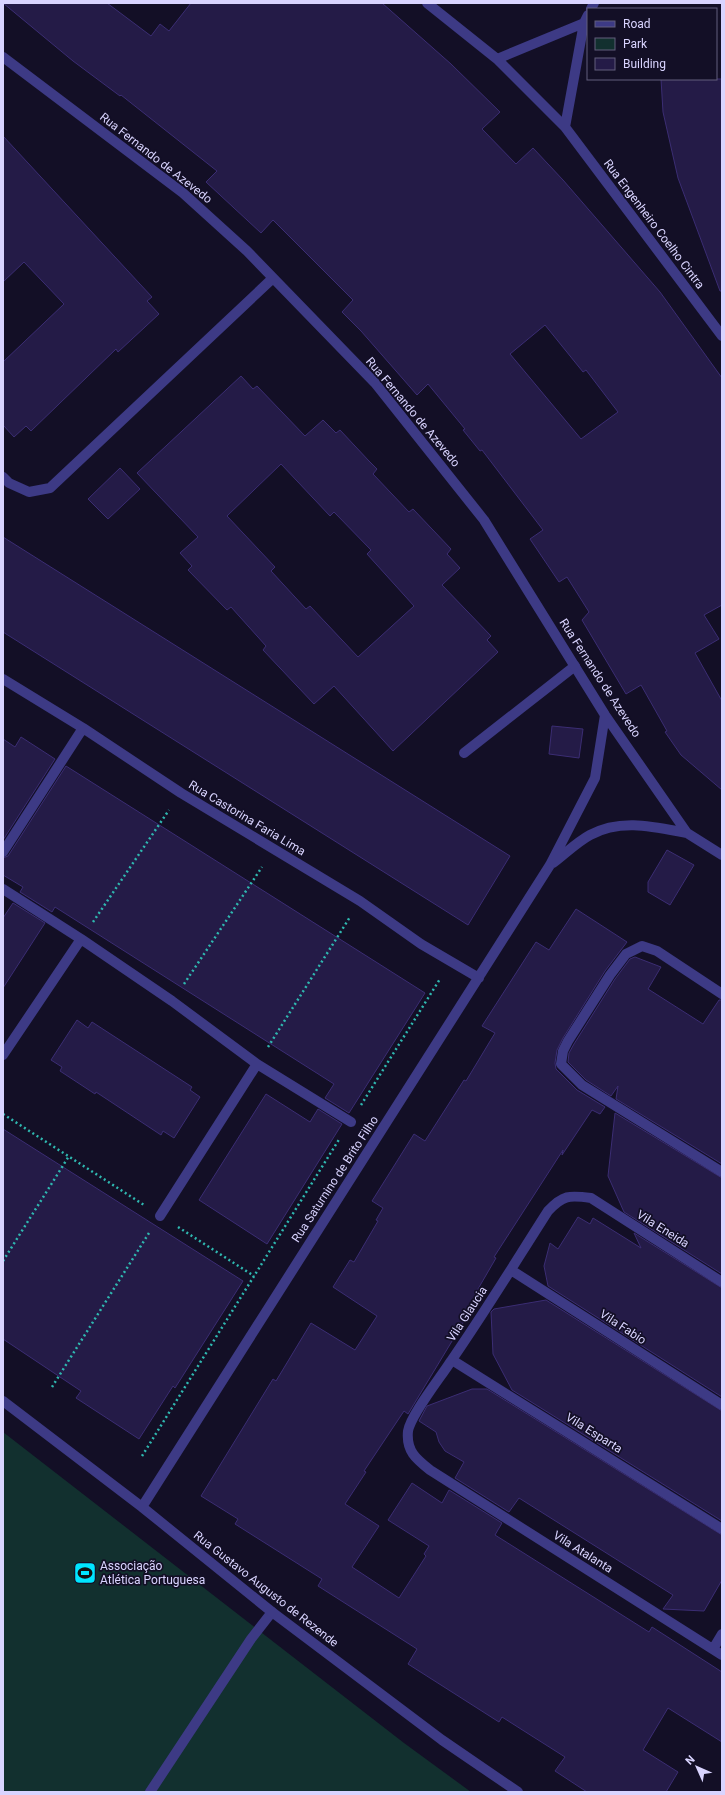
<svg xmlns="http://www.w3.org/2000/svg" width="725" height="1795" font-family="Roboto,sans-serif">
  <rect width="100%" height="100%" fill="#130f26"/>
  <path fill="#12302f" d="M3,1432L404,1743L471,1792H3Z"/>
  <path fill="#241b47" stroke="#3b2d73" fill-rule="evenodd" d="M3,3H107L151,36L160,24L169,31L191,3H382L451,64L500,112L482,129L516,164L533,148L563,180L660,292L722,378V605L704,615L719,639L695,653L722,701V790L681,755L665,732L667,731L641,685L626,694L582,620L589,612L567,577L559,582L530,539L543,530L482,450L480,451L463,430L465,429L428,384L417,395L361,331L342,312L353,300L273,220L261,233L206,182L217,171L121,95L120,96L73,61ZM545,325L583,372L586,370L618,412L581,439L510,354Z
    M661,79H722V291H720L678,178L663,112Z
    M3,136L152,297L147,301L159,314L118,352L116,349L31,431L26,426L14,437L3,425V362L64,304L24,262L3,282Z
    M241,376L253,389L257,386L305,436L323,420L336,433L340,430L369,461L377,469L373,474L409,512L413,509L451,549L447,554L460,568L442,585L491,636L487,640L498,652L393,751L334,686L314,704L263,650L266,646L231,607L227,610L188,570L192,566L180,553L198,537L137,473ZM281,464L330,516L334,512L371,550L367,554L414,606L358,657L310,606L306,609L271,571L275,567L227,516Z
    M120,468L140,489L108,519L88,499Z
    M3,537L510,856L468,925L3,632Z
    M552,726L583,729L579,758L549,754Z
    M21,737L55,759L3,840V739L15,747Z
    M66,766L425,993L349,1113L325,1098L334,1084L55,907L52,912L20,892L23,887L3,875V858L8,856Z
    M667,850L694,865L670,905L648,892V882Z
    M13,903L45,923L3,988V918Z
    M576,909L627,942L605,971L563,1038L557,1050L555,1063L556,1069L577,1090L605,1107L600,1114L592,1110L562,1155L563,1150L494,1257L496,1258L478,1289L480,1290L466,1313H469L408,1414L404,1411L364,1471L366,1472L345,1504L379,1526L352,1567L399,1598L426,1556L424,1554L429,1546L388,1520L412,1483L442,1503L449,1490L502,1523L495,1535L649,1632L652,1627L722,1672V1742L668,1708L643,1750L678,1772L666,1792H587L555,1771L565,1757L502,1717L499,1722L408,1664L417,1649L318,1586L322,1579L235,1524L238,1519L201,1496L273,1379L276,1381L311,1323L355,1350L377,1316L333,1287L350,1260L354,1262L378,1221L376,1220L383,1208L372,1201L414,1134L425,1141L464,1080L466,1081L495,1033L482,1026L536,942L549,950Z
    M635,957L661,967L648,989L703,1024L719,1000H722V1164L616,1099L618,1086L611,1096L586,1080L568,1062L569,1053L574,1044L615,979L630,959Z
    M77,1020L88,1028L92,1022L192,1087L190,1090L200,1097L174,1138L163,1131L161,1135L96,1092L95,1094L60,1071L62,1067L51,1060Z
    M266,1094L310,1122L318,1109L342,1124L267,1244L199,1200Z
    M615,1113L722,1178V1274L624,1212L608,1176Z
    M3,1129L243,1281L175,1388L173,1386L139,1439L76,1398L81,1391L3,1339Z
    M578,1217L590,1224L593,1218L641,1248L634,1233L722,1288V1397L548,1286L544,1266L550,1243L558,1249Z
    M546,1300L722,1411V1521L512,1390L493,1354L491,1312L494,1309Z
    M472,1389H487L722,1535V1580L704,1611L663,1609L673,1595L519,1498L509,1512L455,1478L464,1462L445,1451L439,1442L436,1432L419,1421L427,1406Z"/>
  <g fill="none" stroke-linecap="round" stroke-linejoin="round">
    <path stroke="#2fb8b0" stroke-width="2.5" stroke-dasharray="2 3" stroke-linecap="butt" d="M93,922L169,810
      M184,984L262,867
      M268,1047L350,917
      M361,1105L440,979
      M3,1114L144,1205
      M178,1227L254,1276
      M3,1261L69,1156
      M52,1387L149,1233
      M142,1456L340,1138"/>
    <path stroke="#3d3a85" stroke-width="10" d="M464,753L575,666
      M150,1792L251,1639L272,1612"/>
    <path stroke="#3d3a85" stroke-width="10" d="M427,3L497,59L565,127L722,336
      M591,9L594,3
      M3,57L183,193L247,251L375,383L484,520L605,715L687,833L722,855
      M497,59L584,23L588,15
      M565,127L584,23
      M3,477L9,483L29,492L50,488L273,278
      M3,679L83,728L181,793L360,901L421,944L479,978
      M3,852L83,728
      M553,863C565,854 577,842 590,835C621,818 655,827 687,833
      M3,889L81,939L172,1001L257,1064L351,1122
      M722,994L657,951L642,946L626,954L610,975L568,1041L563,1051L561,1064L582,1085L722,1172
      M3,1055L81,939
      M160,1216L257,1064
      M511,1270L722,1405
      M722,1282L591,1198C569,1195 563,1195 548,1211C516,1261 485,1312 451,1361C441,1377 411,1414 408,1431C406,1451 416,1459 430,1470L722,1655
      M452,1360L722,1529
      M3,1401L142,1507L272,1612L442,1740L518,1792
      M142,1507L550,865L595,778L605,715
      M713,1649L722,1634"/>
  </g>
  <defs>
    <g id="stadium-square" transform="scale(1.15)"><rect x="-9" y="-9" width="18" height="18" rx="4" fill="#00e5ff" stroke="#130f26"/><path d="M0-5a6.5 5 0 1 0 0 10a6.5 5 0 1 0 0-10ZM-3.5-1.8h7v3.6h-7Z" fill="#111"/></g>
  </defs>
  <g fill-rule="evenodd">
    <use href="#stadium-square" x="85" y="1573"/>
  </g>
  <g text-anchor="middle" stroke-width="3.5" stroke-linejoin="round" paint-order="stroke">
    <g font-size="12" fill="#d9d4ff" stroke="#130f26">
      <text transform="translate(156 158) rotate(38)" y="4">Rua Fernando de Azevedo</text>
      <text transform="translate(654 224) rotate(53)" y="4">Rua Engenheiro Coelho Cintra</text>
      <text transform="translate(413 412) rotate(50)" y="4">Rua Fernando de Azevedo</text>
      <text transform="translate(600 678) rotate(57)" y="4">Rua Fernando de Azevedo</text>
      <text transform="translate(247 818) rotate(31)" y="4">Rua Castorina Faria Lima</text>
      <text transform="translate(335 1179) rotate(-57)" y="4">Rua Saturnino de Brito Filho</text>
      <text transform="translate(663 1229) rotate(32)" y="4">Vila Eneida</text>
      <text transform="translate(467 1314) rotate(-57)" y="4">Vila Glaucia</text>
      <text transform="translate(623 1327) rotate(33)" y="4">Vila Fabio</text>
      <text transform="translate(594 1433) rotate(32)" y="4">Vila Esparta</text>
      <text transform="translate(583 1552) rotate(32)" y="4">Vila Atalanta</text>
      <text transform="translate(266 1589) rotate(38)" y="4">Rua Gustavo Augusto de Rezende</text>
    </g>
    <g font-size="12" fill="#d9d4ff" stroke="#130f26" text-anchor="start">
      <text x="100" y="1570">Associação<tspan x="100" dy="14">Atlética Portuguesa</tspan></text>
    </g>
  </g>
  <rect width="725" height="1795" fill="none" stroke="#d9d4ff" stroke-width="8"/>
  <rect x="587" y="8" width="130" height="72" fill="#130f26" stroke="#625e7d"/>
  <rect x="595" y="21" width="20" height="6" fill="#3d3a85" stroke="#625e7d"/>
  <text x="623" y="28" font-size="12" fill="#d9d4ff">Road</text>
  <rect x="595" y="38" width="20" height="12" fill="#12302f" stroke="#625e7d"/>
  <text x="623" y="48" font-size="12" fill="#d9d4ff">Park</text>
  <rect x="595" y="58" width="20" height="12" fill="#241b47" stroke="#625e7d"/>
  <text x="623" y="68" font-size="12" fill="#d9d4ff">Building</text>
  <g transform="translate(697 1767) rotate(315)" stroke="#130f26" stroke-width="3" paint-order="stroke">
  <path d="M0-3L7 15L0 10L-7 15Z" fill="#d9d4ff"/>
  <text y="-6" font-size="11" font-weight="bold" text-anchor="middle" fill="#d9d4ff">N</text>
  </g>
</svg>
